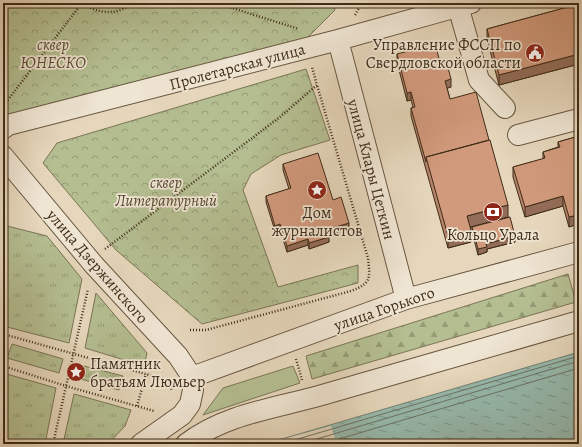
<svg xmlns="http://www.w3.org/2000/svg" width="582" height="447" font-family="Alegreya,serif">
  <defs>
    <pattern id="grass-tufts" width="24" height="20" patternUnits="userSpaceOnUse"><rect width="24" height="20" fill="#b4be91"/><path d="M3 7l-1-3M5 7V3M7 7l1-3M15 17l-1-3M17 17v-4M19 17l1-3" fill="none" stroke="#949b75"/></pattern>
    <pattern id="forest-firs" width="22" height="20" patternUnits="userSpaceOnUse"><rect width="22" height="20" fill="#b4be91"/><path d="M5 1l3.5 6h-7zM16 11l3.5 6h-7z" fill="#949b75"/></pattern>
    <pattern id="park-crowns" width="20" height="18" patternUnits="userSpaceOnUse"><rect width="20" height="18" fill="#b4be91"/><path d="M2 6a3 3 0 1 1 6 0M12 15a3 3 0 1 1 6 0" fill="none" stroke="#949b75"/></pattern>
    <pattern id="water-ripples" width="26" height="14" patternUnits="userSpaceOnUse"><rect width="26" height="14" fill="#97baae"/><path d="M2 4q2-2 4 0t4 0M15 11q2-2 4 0t4 0" fill="none" stroke="#7d978d"/></pattern>
  </defs>
  <rect width="100%" height="100%" fill="#e6d7bc"/>
  <filter id="stains"><feTurbulence type="fractalNoise" baseFrequency=".005" numOctaves="4"/><feColorMatrix values="0 0 0 0 .2 0 0 0 0 .09 0 0 0 0 .02 0 0 0 .5 -.17"/></filter>
  <radialGradient id="worn" r=".72"><stop offset=".6" stop-color="#630" stop-opacity="0"/><stop offset="1" stop-color="#630" stop-opacity=".3"/></radialGradient>
  <path fill="url(#grass-tufts)" stroke="#7a7554" d="M7,226L47,236L82,279L69,343L3,326V230Z
    M96,293L147,353L144,366L85,348Z
    M12,344L63,359L59,373L7,358Z
    M84,366L123,376L119,390L81,379Z
    M3,373L56,388L45,444H3Z
    M74,394L131,410L125,426L108,444H63Z"/>
  <path fill="url(#forest-firs)" stroke="#7a7554" d="M568,274L576,302L312,379L306,356Z"/>
  <path fill="url(#park-crowns)" stroke="#7a7554" d="M3,3H333L335,10L306,39L3,118Z
    M306,69L330,140L281,155L251,174L243,190L278,287L358,265V283L202,324L116,250L43,163L57,143Z"/>
  <path fill="#b4be91" stroke="#7a7554" d="M293,366L300,383L203,415L223,388Z"/>
  <path fill="url(#water-ripples)" stroke="#748172" d="M579,352V444H265Z"/>
  <path fill="#e6d7bc" d="M331,426L335,438L315,444H265Z"/>
  <g fill="none" stroke-linecap="round" stroke-linejoin="round">
    <path stroke="#6b7363" stroke-width="1" d="M281,444L579,356
      M300,444L579,361
      M322,444L579,368"/>
    <g stroke="#695741" stroke-width="22">
      <path id="minor" d="M458,6L479,80L505,108
        M338,40L406,299
        M3,129L8,125L338,40L471,3
        M518,135L579,119
        M3,156L94,265L178,356L192,377L193,390L190,404L182,415L141,444
        M192,377L406,299L579,252
        M186,444C224,414 277,408 322,395C408,370 493,346 579,321"/>
    </g>
    <path stroke="#3f2c18" stroke-width="2.5" stroke-dasharray="1 2" stroke-linecap="butt" d="M216,3L299,29
      M355,15L362,3
      M4,105L82,3C98,14 117,16 132,3
      M105,249L280,117L317,85L312,67
      M190,330H206L351,291C372,283 370,278 368,258L317,85
      M3,334L167,380L172,390
      M296,359L302,380
      M3,366L66,386L154,411
      M137,406L146,374
      M53,444L88,289"/>
    <use href="#minor" stroke="#efe5d3" stroke-width="20"/>
  </g>
  <path fill="#b5846b" stroke="#3f2c18" d="M579,4V64L499,85L487,39V29Z
    M397,54L440,62L451,87L447,88L450,99L508,217L515,242L487,249V252L478,255L472,232V227L470,228L471,242L448,248L411,116V108L413,107L411,100L407,101L397,62Z
    M579,136V227L578,224L569,227L563,206L525,217L513,177V167L543,159V152L558,147V142Z
    M283,164L333,200L349,229L328,235L329,242L309,249L308,245L287,252L280,230L275,231L266,202V196L289,189L283,170Z"/>
  <path fill="#936c57" stroke="#3f2c18" d="M579,54V64L499,85V75Z
    M451,79V87L445,89V81Z
    M411,92V100L407,101V93Z
    M563,196V206L525,217V207Z
    M508,205V217L467,228V216Z
    M578,215V224L569,227V217Z
    M349,223V229L326,236V230Z
    M280,224V230L275,231V226Z
    M471,230V242L448,248V236Z
    M515,236V242L487,249V252L478,255V249L486,244Z
    M329,237V242L309,249V243Z
    M308,239V245L287,252V246Z"/>
  <path fill="#d29a7c" stroke="#3f2c18" d="M579,4V54L499,75L487,29Z
    M435,44L440,62L446,60L451,79L445,81L450,99L476,92L489,140L426,157V162L411,108L415,107L411,92L407,93L397,54Z
    M579,136V217L578,215L569,217L563,196L525,207L513,167L545,158L543,152L560,147L558,142Z
    M490,140L508,205L467,216L471,230L448,236L426,157Z
    M318,153L333,200L341,197L349,223L326,230L329,237L309,243L308,239L287,246L280,224L275,226L266,196L291,188L283,164Z
    M510,217L515,236L486,244L487,247L478,249L472,227Z"/>
  <defs>
    <g id="civic-disc" transform="scale(1)"><circle r="9.5" fill="#8f2418" stroke="#efe5d3"/><path d="M-.6-6.5H3V-4.5H.6V-3L4-1V1h2V6H-6V1h2V-1L-.6-3ZM-1.2 2.5V6h2.4V2.5Z" fill="#fff"/></g>
    <g id="sight-disc" transform="scale(1)"><circle r="9.5" fill="#8f2418" stroke="#efe5d3"/><path d="M0-6L1.8-2.2L6-1.7L2.9 1.2L3.7 5.4L0 3.3L-3.7 5.4L-2.9 1.2L-6-1.7L-1.8-2.2Z" fill="#fff"/></g>
    <g id="bank-disc" transform="scale(1)"><circle r="9.5" fill="#8f2418" stroke="#efe5d3"/><path d="M-6-4H6V4H-6ZM0-2.3a2.3 2.3 0 1 0 0 4.6a2.3 2.3 0 1 0 0-4.6Z" fill="#fff"/></g>
  </defs>
  <g fill-rule="evenodd">
    <use href="#civic-disc" x="535" y="53"/>
    <use href="#sight-disc" x="317" y="190"/>
    <use href="#bank-disc" x="493" y="212"/>
    <use href="#sight-disc" x="76" y="372"/>
  </g>
  <g text-anchor="middle" stroke-width="3.5" stroke-linejoin="round" paint-order="stroke">
    <g font-size="16" font-style="italic" fill="#564930" stroke="#efe5d3">
      <text x="53" y="50">сквер<tspan x="53" dy="18">ЮНЕСКО</tspan></text>
      <text x="166" y="188">сквер<tspan x="166" dy="18">Литературный</tspan></text>
    </g>
    <g font-size="16" fill="#3f2c18" stroke="#efe5d3">
      <text x="521" y="50" text-anchor="end">Управление ФССП по<tspan x="521" dy="18">Свердловской области</tspan></text>
      <text x="317" y="218">Дом<tspan x="317" dy="18">журналистов</tspan></text>
      <text x="493" y="240">Кольцо Урала</text>
      <text x="90" y="369" text-anchor="start">Памятник<tspan x="90" dy="18">братьям Люмьер</tspan></text>
    </g>
    <g font-size="16" fill="#3f2c18" stroke="#efe5d3">
      <text transform="translate(237 66) rotate(-15)" y="6">Пролетарская улица</text>
      <text transform="translate(372 169) rotate(75)" y="6">улица Клары Цеткин</text>
      <text transform="translate(98 266) rotate(49)" y="6">улица Дзержинского</text>
      <text transform="translate(384 308) rotate(-19)" y="6">улица Горького</text>
    </g>
  </g>
  <rect width="582" height="447" fill="none" stroke="#e6d7bc" stroke-width="16"/>
  <rect x="4" y="4" width="574" height="439" fill="none" stroke="#3f2c18" stroke-width="2"/>
  <rect x="8" y="8" width="566" height="431" fill="none" stroke="#3f2c18"/>
  <rect width="100%" height="100%" filter="url(#stains)"/>
  <rect width="100%" height="100%" fill="url(#worn)"/>
</svg>
